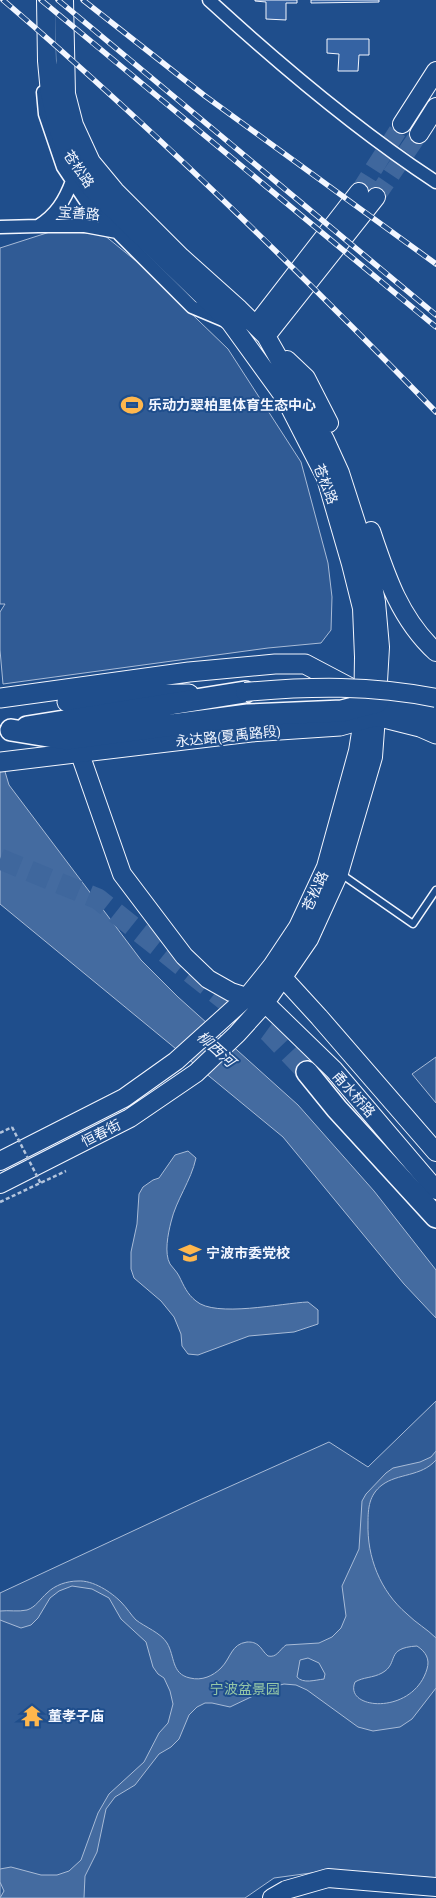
<svg xmlns="http://www.w3.org/2000/svg" width="436" height="1898" font-family="'PT Sans','Noto Sans SC',sans-serif">
  <rect width="100%" height="100%" fill="#1f4e8c"/>
  <path fill="#305b95" stroke="#a8bbd7" d="M56,230L104,235L141,265L228,349L301,462L328,563L332,597L331,630L321,643L268,648L3,684L0,650V612L5,604H0V248Z
    M436,1057V1103L412,1074Z
    M436,1401V1878L333,1870L274,1878L245,1898H0V1593L193,1503L329,1442L368,1467Z"/>
  <path fill="#446ba0" stroke="#a8bbd7" fill-rule="evenodd" d="M0,755L9,785L141,960L178,997L298,1105L374,1191L436,1270V1318L404,1284L283,1137L0,904Z
    M188,1151L196,1158C191,1181 176,1200 171,1222C168,1234 164,1253 170,1264C173,1268 177,1272 179,1276C184,1286 187,1294 196,1301C215,1318 282,1303 308,1302L318,1310V1324L294,1332L249,1336L198,1355L188,1354L182,1346L181,1334L174,1317L161,1301L134,1278L131,1269V1252L137,1224L139,1194L143,1187L153,1180L159,1178L175,1155Z
    M436,1451V1460C421,1477 398,1473 382,1485C369,1495 368,1508 368,1523C367,1557 380,1591 407,1614C416,1623 427,1629 436,1638V1688L412,1719L400,1727L373,1731L358,1727L307,1690L296,1685L284,1684L272,1687L230,1707L212,1703H205L197,1707L189,1715L179,1739L171,1747L159,1754L135,1785L115,1797L106,1809L97,1852L85,1876L84,1898H0L4,1891L0,1882V1869L11,1867L41,1875H57L69,1871L81,1860L98,1813L109,1794L144,1762L159,1733L168,1723L173,1704L170,1691L164,1678L158,1674L153,1667L146,1642L121,1619L109,1598L92,1589L72,1586L59,1591L50,1598L38,1618L31,1625L21,1628L0,1620V1611C9,1610 18,1612 27,1610C36,1607 40,1599 47,1593C55,1585 67,1581 78,1581C93,1580 111,1592 121,1602C127,1608 131,1615 136,1620C145,1627 161,1633 167,1643C175,1656 171,1674 190,1678C202,1681 213,1676 221,1668C231,1658 231,1644 247,1642C251,1642 254,1642 258,1645C261,1647 264,1653 268,1656C277,1658 279,1650 286,1645L319,1643L332,1637L341,1628L346,1616L342,1586L359,1549L362,1501L366,1494L386,1473L393,1468L420,1462L431,1457ZM417,1646C426,1652 430,1659 427,1669C413,1716 343,1710 355,1682C363,1677 373,1678 382,1673C400,1663 384,1648 417,1646ZM308,1658L319,1663L325,1674L324,1679C315,1680 303,1684 297,1677L300,1660Z"/>
  <path fill="#3563a3" stroke="#f2f6ff" d="M255,0H297V3H286V20L266,19V2L255,1Z
    M311,0H379V2L311,3Z
    M327,39H369V55H359L358,71H338L339,54L327,53Z"/>
  <g fill="none" stroke-linecap="round" stroke-linejoin="round">
    <path stroke="#3f679d" stroke-width="18" stroke-dasharray="18 9" stroke-linecap="butt" d="M359,192L402,124
      M376,197L419,134"/>
    <path stroke="#3f679d" stroke-width="21" stroke-dasharray="21 11" stroke-linecap="butt" d="M0,859L98,899L225,1000L269,1032L307,1072"/>
    <g stroke="#f2f6ff" stroke-width="9">
      <path id="lane" d="M341,874L413,924L436,890"/>
    </g>
    <g stroke="#f2f6ff" stroke-width="15">
      <path id="street" d="M209,0C280,65 355,129 436,182
        M43,92L45,114L63,167L85,200L192,307L223,320
        M72,181C65,200 56,215 38,226H85L117,232
        M0,227L38,226"/>
    </g>
    <g stroke="#f2f6ff" stroke-width="20">
      <path id="secondary" d="M402,124L436,71
        M419,134L436,107
        M256,325L359,192
        M266,336L376,197
        M287,360L306,378L329,423
        M371,531C386,576 400,619 436,652
        M80,754L122,874L184,956L208,979L231,992L265,1003L334,1070L436,1190
        M276,970L319,1017L436,1152
        M0,1161L124,1098L176,1061L247,997L272,966L298,927L326,867L358,751L363,720L364,657L362,608L351,564L326,478L285,398L230,322L92,189L72,162L64,145L58,128L50,93L47,61L46,0
        M0,1184L130,1118L196,1073L237,1034L265,1003L309,939L339,873L373,757L376,716L380,647L376,602L368,560L340,473L325,440L266,336L239,309L181,257L115,191L91,162L74,125L66,94L64,0
        M272,1898L286,1890L328,1878L436,1887"/>
    </g>
    <g stroke="#f2f6ff" stroke-width="21">
      <path id="primary" d="M0,698L189,672L275,664H305L377,702L422,709L436,715
        M67,702L122,695L189,694
        M0,762L251,732L340,726L376,716L420,727L436,734"/>
    </g>
    <g stroke="#f2f6ff" stroke-width="24">
      <path id="highway" d="M27,727L245,692
        M11,730L66,739L248,715L342,711L377,702
        M307,1072L337,1109L436,1217"/>
    </g>
    <path stroke="#b3c4dc" stroke-width="2.5" stroke-dasharray="4 2.5" stroke-linecap="butt" d="M0,1133L12,1127
      M0,1202L66,1171"/>
    <use href="#lane" stroke="#1f4e8c" stroke-width="6"/>
    <use href="#street" stroke="#1f4e8c" stroke-width="12"/>
    <use href="#secondary" stroke="#1f4e8c" stroke-width="18"/>
    <use href="#primary" stroke="#1f4e8c" stroke-width="19"/>
    <use href="#highway" stroke="#1f4e8c" stroke-width="21"/>
    <g stroke="#f2f6ff" stroke-width="5.5">
      <path id="rail" d="M3,0C155,130 297,269 436,412
        M41,0L436,327
        M58,0L436,315
        M83,0L205,96L436,264"/>
    </g>
    <use href="#rail" stroke="#1f4e8c" stroke-width="4" stroke-dasharray="11" stroke-linecap="butt"/>
    <g stroke="#f2f6ff" stroke-width="20" stroke-linecap="butt">
      <path id="secondary-bridge" d="M245,692C311,686 372,685 436,698"/>
    </g>
    <path stroke="#b3c4dc" stroke-width="2.5" stroke-dasharray="4 2.5" stroke-linecap="butt" d="M12,1127L41,1184"/>
    <use href="#secondary-bridge" stroke="#1f4e8c" stroke-width="18"/>
  </g>
  <defs>
    <g id="stadium-bare" transform="scale(1.725)"><path d="M0-5a6.5 5 0 1 0 0 10a6.5 5 0 1 0 0-10ZM-3.5-1.8h7v3.6h-7Z" fill="#ffb74d" stroke="#1f4e8c" stroke-width="2.5" paint-order="stroke"/></g>
    <g id="school-bare" transform="scale(1.725)"><path d="M0-5L7-2L0 1L-7-2ZM-4 1L0 2.5L4 1V4Q0 6-4 4Z" fill="#ffb74d" stroke="#1f4e8c" stroke-width="2.5" paint-order="stroke"/></g>
    <g id="temple-bare" transform="scale(1.725)"><path d="M0-6L5-2H3V0L6.5 2.5H4V6H1.5V3h-3V6H-4V2.5H-6.5L-3 0V-2H-5Z" fill="#ffb74d" stroke="#1f4e8c" stroke-width="2.5" paint-order="stroke"/></g>
  </defs>
  <g fill-rule="evenodd">
    <use href="#stadium-bare" x="132" y="405"/>
    <use href="#school-bare" x="190" y="1253"/>
    <use href="#temple-bare" x="32" y="1716"/>
  </g>
  <g text-anchor="middle" stroke-width="4" stroke-linejoin="round" paint-order="stroke">
    <g font-size="14" fill="#f2f6ff" stroke="#1f4e8c">
      <text transform="translate(79 169) rotate(56)" y="5">苍松路</text>
      <text transform="translate(79 213) rotate(5)" y="5">宝善路</text>
      <text transform="translate(326 484) rotate(69)" y="5">苍松路</text>
      <text transform="translate(228 736) rotate(-6)" y="5">永达路(夏禹路段)</text>
      <text transform="translate(315 891) rotate(-65)" y="5">苍松路</text>
      <text transform="translate(354 1094) rotate(49)" y="5">甬水桥路</text>
      <text transform="translate(101 1133) rotate(-27)" y="5">恒春街</text>
    </g>
    <g font-size="14" font-weight="bold" fill="#f2f6ff" stroke="#1f4e8c" text-anchor="start">
      <text x="148" y="410">乐动力翠柏里体育生态中心</text>
      <text x="206" y="1258">宁波市委党校</text>
      <text x="48" y="1721">董孝子庙</text>
    </g>
    <g font-size="14" fill="#97c8a6" stroke="#1f4e8c">
      <text x="245" y="1694">宁波盆景园</text>
    </g>
    <g font-size="15" font-style="italic" fill="#f2f6ff" stroke="#1f4e8c">
      <text transform="translate(216 1049) rotate(42)" y="5">柳西河</text>
    </g>
  </g>
</svg>
